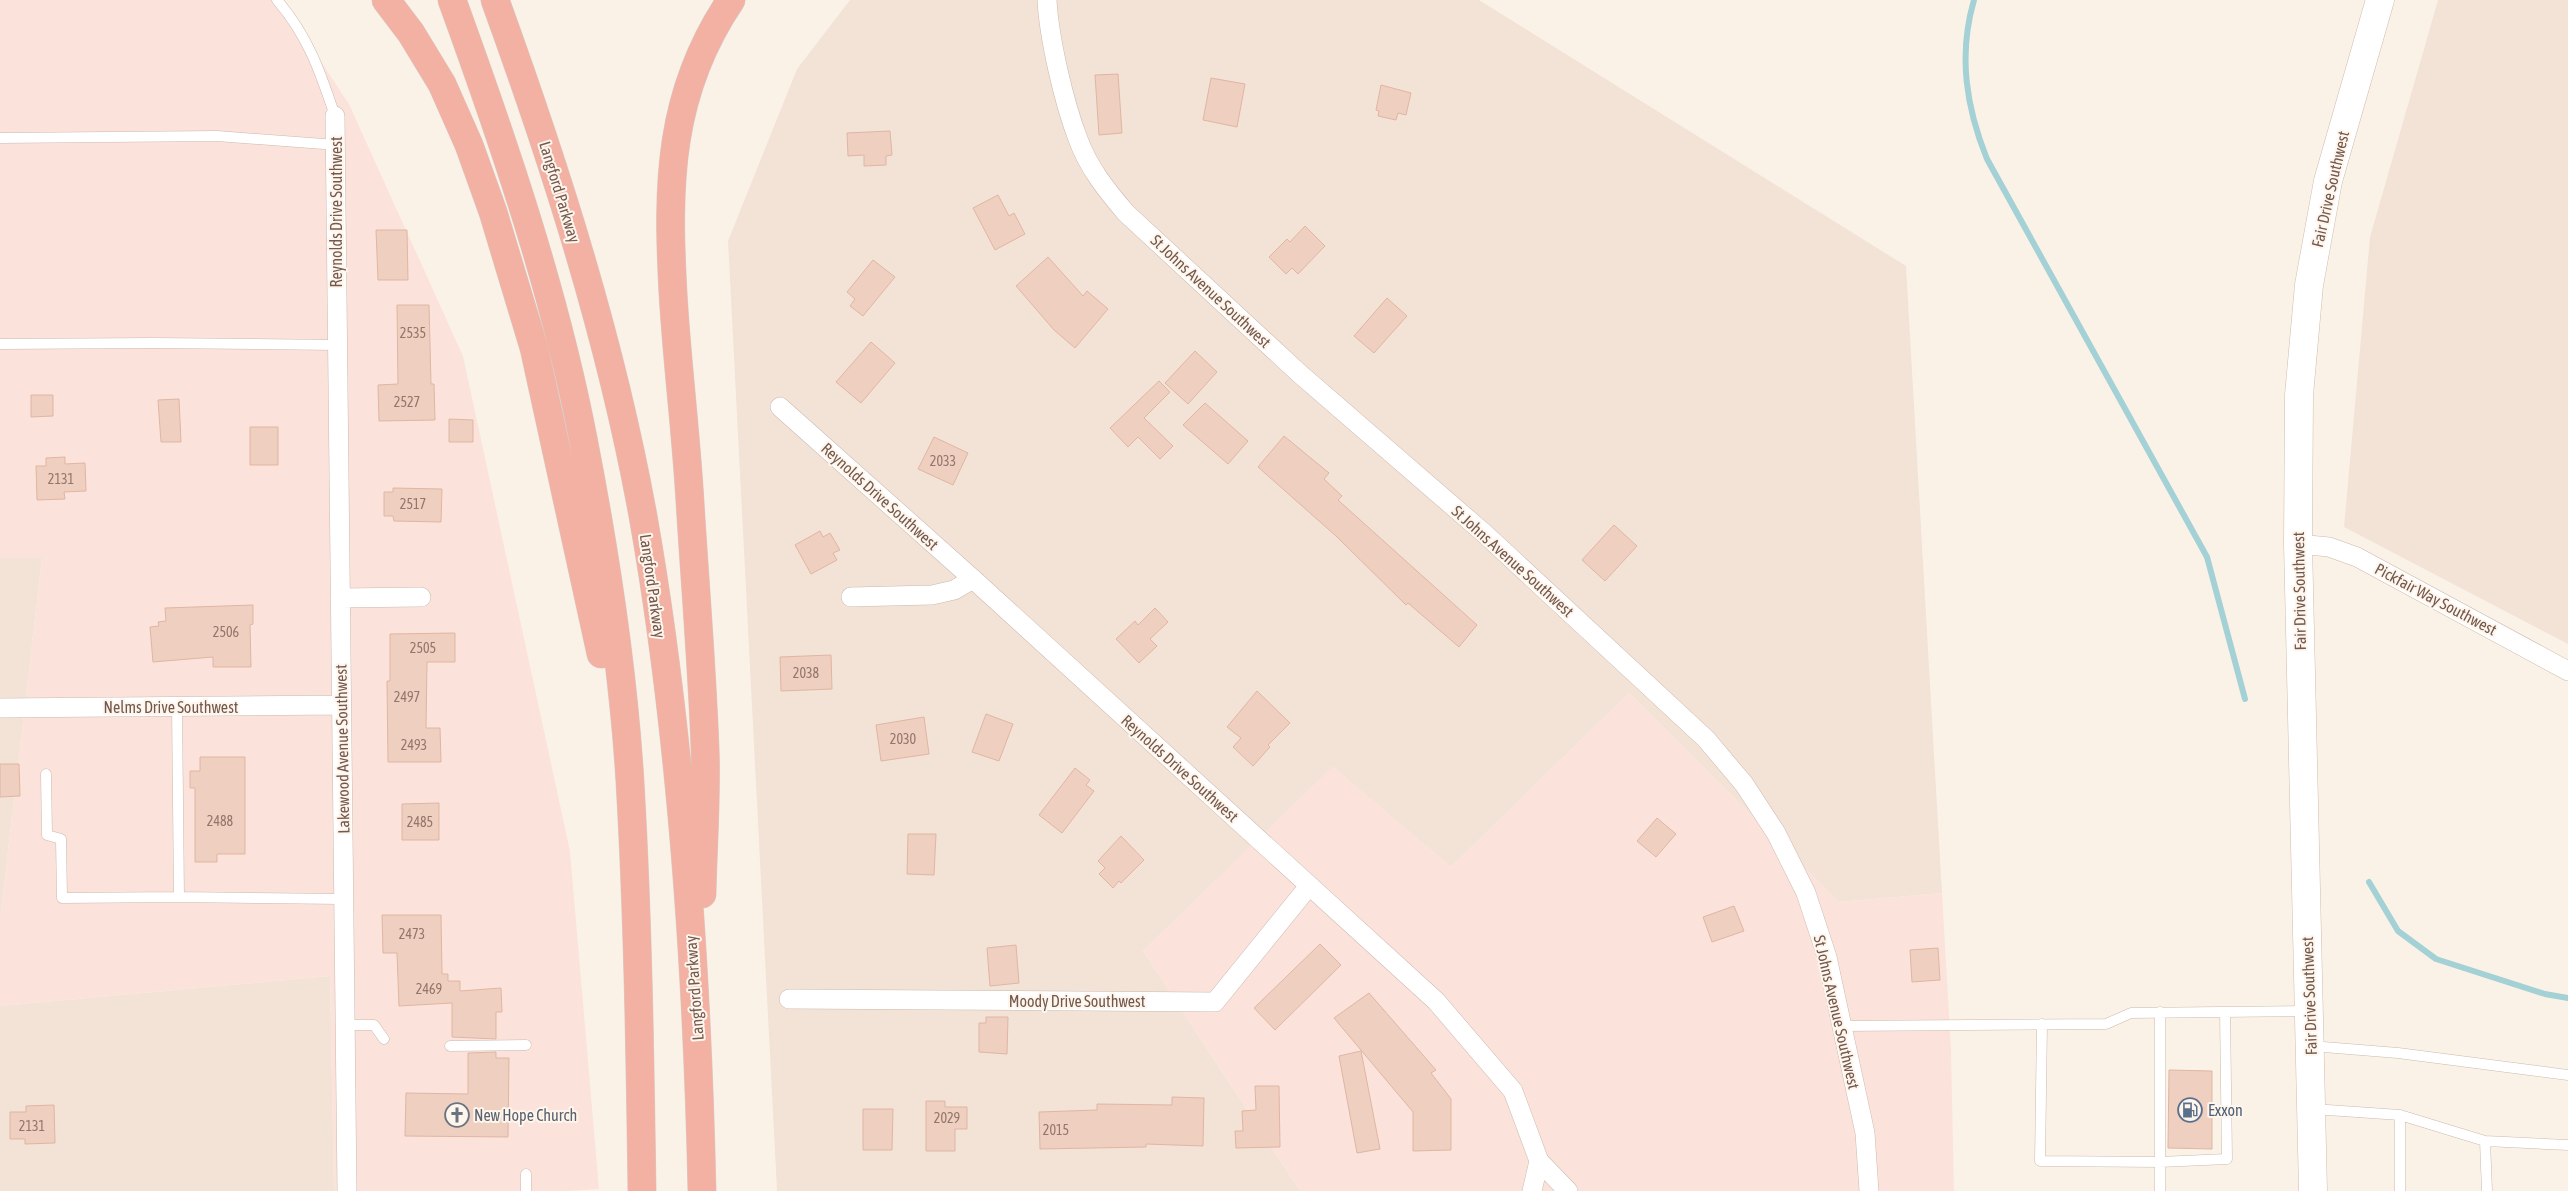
<svg xmlns="http://www.w3.org/2000/svg" width="2568" height="1191" font-family="'Asap Condensed',sans-serif">
  <rect width="100%" height="100%" fill="#fbf2e7"/>
  <path fill="#f2e3d6" d="M850,0H1479L1906,266L1942,893L1839,902L1629,693L1451,867L1333,767L1143,951L1300,1191H777L728,241L797,69Z
    M2438,0H2568V644L2344,527L2370,237Z
    M0,558H42L0,920Z
    M330,976L334,1191H0V1006Z"/>
  <path fill="#fbe3db" d="M0,0H280L349,104L463,356L570,851L599,1189L567,1191H334L330,976L0,1006V920L42,558H0Z
    M1629,693L1839,902L1942,893L1951,1049L1954,1191H1300L1143,951L1333,766L1451,867Z"/>
  <g fill="none" stroke-linecap="round" stroke-linejoin="round">
    <path stroke="#a3d1d5" stroke-width="6" d="M1974,0C1958,55 1966,107 1987,159L2207,557L2245,699
      M2369,882L2398,931L2436,959L2545,994L2568,998"/>
  </g>
  <path fill="#efcfc0" stroke="#e1b5a2" d="M1118,74L1122,133L1099,135L1095,75Z
    M1211,78L1245,84L1237,127L1203,120Z
    M1381,85L1411,93L1406,115L1398,113L1396,120L1378,116L1379,111L1376,110Z
    M890,131L892,155L886,156V165L864,166V155L848,156L847,133Z
    M998,195L1009,216L1014,213L1025,234L995,250L973,208Z
    M1305,226L1325,246L1298,274L1292,268L1286,274L1269,257L1287,239L1290,242Z
    M376,230H407L408,280H378Z
    M1048,257L1083,296L1087,291L1108,309L1075,348L1054,330L1016,286Z
    M873,260L895,277L863,316L850,306L855,299L847,292Z
    M1387,298L1407,316L1374,353L1354,336Z
    M397,305H429L431,384H434L435,420L379,421L378,385L398,384Z
    M871,342L895,363L861,403L836,382Z
    M1195,351L1217,372L1188,404L1165,383Z
    M1159,381L1170,392L1144,418L1173,446L1160,459L1138,437L1128,447L1110,428Z
    M31,395H53V416L31,417Z
    M179,399L181,442H161L158,400Z
    M1205,403L1248,441L1228,464L1183,425Z
    M449,419L473,420V442H449Z
    M250,427H278V465H250Z
    M1284,436L1329,473L1324,479L1342,496L1338,500L1477,625L1459,647L1408,603L1406,605L1336,536L1258,467Z
    M934,437L968,453L953,485L918,469Z
    M65,457V464L85,463L86,491L64,492L65,499L37,500L36,466H46V458Z
    M393,488L442,489L441,522L394,521L393,516H384V492H393Z
    M1614,525L1637,546L1605,581L1582,560Z
    M820,531L823,537L830,533L840,550L833,553L837,560L811,574L795,545Z
    M253,605V624L250,625L251,667H213V657L153,662L150,627L159,626L158,622L166,621L165,608Z
    M1155,608L1168,622L1150,639L1157,646L1139,663L1116,639L1135,621L1138,625Z
    M455,633V662H427L426,728H440L441,762H388L387,681H390V634Z
    M831,655L832,689L781,691L780,657Z
    M1257,691L1290,723L1268,745L1270,747L1253,766L1233,747L1241,738L1227,727Z
    M986,714L1013,724L999,761L972,752Z
    M924,717L929,754L881,761L876,725Z
    M200,757H245V854H217V862H195V788H190V771H200Z
    M0,764H19L20,796L0,797Z
    M1075,768L1090,780L1086,785L1094,791L1062,833L1039,815Z
    M439,803V840H402V804Z
    M1657,818L1676,834L1656,857L1637,841Z
    M908,834H936L934,875L907,874Z
    M1121,836L1144,860L1121,883L1119,881L1113,888L1099,874L1105,868L1098,861Z
    M1734,906L1744,931L1712,942L1703,917Z
    M382,915H441L442,974H448V981H460V991L501,988L502,1012H496V1039L452,1037V1003L399,1006L397,953H383Z
    M1320,944L1341,965L1275,1030L1254,1008Z
    M1016,945L1019,983L990,986L987,948Z
    M1938,948L1940,980L1912,982L1910,950Z
    M1369,993L1436,1070L1431,1073L1451,1099V1150L1413,1151V1112L1334,1018Z
    M986,1017H1008L1007,1054L979,1052V1023H986Z
    M1361,1051L1380,1149L1357,1153L1339,1056Z
    M496,1052V1058H509L508,1137L405,1136L406,1093L468,1094V1053Z
    M2169,1070L2212,1071V1149L2168,1148Z
    M1255,1086H1279L1280,1147L1236,1148L1235,1131H1243L1242,1111L1256,1110Z
    M1172,1097L1204,1098L1203,1146L1146,1144V1147L1040,1149L1039,1112L1097,1110V1104L1172,1105Z
    M926,1101H945V1107H967V1129H955V1151H926Z
    M54,1105L55,1143L25,1144V1139H10V1112H26V1106Z
    M863,1109H893L892,1150H863Z"/>
  <g fill="none" stroke-linecap="round" stroke-linejoin="round">
    <g stroke="#ccb9ae" stroke-width="11">
      <path id="service" d="M277,0C308,36 320,71 335,116
        M0,138L217,136L337,145
        M0,344L154,343L337,345
        M46,774L47,835L61,839L62,898L179,897L177,707
        M179,897L343,899
        M2042,1024L2040,1161L2160,1162L2227,1159L2225,1012
        M344,1025H374L384,1039
        M1842,1026L2106,1024L2131,1013L2308,1011
        M450,1046L526,1045
        M2311,1046L2398,1053L2568,1075
        M2313,1109L2400,1115L2485,1141L2568,1145
        M2400,1115V1191
        M2485,1141L2487,1191
        M526,1174V1191
        M2160,1191V1012"/>
    </g>
    <g stroke="#ccb9ae" stroke-width="20">
      <path id="minor" d="M1047,0C1049,38 1064,103 1078,139C1088,167 1107,191 1126,213L1300,374L1485,534L1706,739L1744,784L1776,833L1806,893L1827,957L1865,1133L1869,1191
        M335,116L347,1191
        M780,407L973,579L1436,1001L1513,1091L1539,1161L1568,1191
        M2298,544L2329,547L2357,557L2568,671
        M851,597L932,595L954,590L973,579
        M340,598L421,597
        M0,708L341,705
        M789,999L1215,1002L1309,886
        M1532,1191L1539,1161"/>
    </g>
    <g stroke="#d1bbae" stroke-width="29">
      <path id="secondary" d="M2313,1191L2298,544L2299,395L2309,285L2328,181L2380,0"/>
    </g>
    <g stroke="#d8d0cd" stroke-width="29">
      <path id="motorway" d="M386,0L411,33L442,84L469,145L493,212L534,348L601,654
        M452,0C504,143 554,289 583,438C605,551 623,667 630,782C638,918 640,1055 642,1191
        M495,0C556,168 611,340 643,516C682,736 697,968 702,1191
        M702,894C703,845 707,796 705,748C702,666 695,584 690,502C686,432 677,363 673,293C667,185 668,93 731,0"/>
    </g>
    <use href="#service" stroke="#fff" stroke-width="10"/>
    <use href="#minor" stroke="#fff" stroke-width="19"/>
    <use href="#secondary" stroke="#fff" stroke-width="28"/>
    <use href="#motorway" stroke="#f2b1a2" stroke-width="28"/>
  </g>
  <defs>
    <g id="fuel-ring" transform="scale(1.25)"><circle r="9.5" fill="#fef6ed" stroke="#5c6f8a" stroke-width="1.5"/><path d="M-5.5-6h7V0h2V4h1.3V-2.5L3-4.5l.8-.8L6-3V5H2.5V1h-1V6h-7ZM-4.2-4.7v3.2H.2V-4.7Z" fill="#5c6f8a"/></g>
    <g id="church-ring" transform="scale(1.25)"><circle r="9.5" fill="#fef6ed" stroke="#6b7280" stroke-width="1.5"/><path d="M-1.2-6h2.4v3.5h3.3v2.4h-3.3V6h-2.4V-.1h-3.3v-2.4h3.3Z" fill="#6b7280"/></g>
  </defs>
  <g fill-rule="evenodd">
    <use href="#fuel-ring" x="2190" y="1110"/>
    <use href="#church-ring" x="457" y="1115"/>
  </g>
  <g text-anchor="middle" stroke-width="4" stroke-linejoin="round" paint-order="stroke">
    <g font-size="14" fill="#92766a">
      <text x="413" y="338">2535</text>
      <text x="407" y="407">2527</text>
      <text x="943" y="466">2033</text>
      <text x="61" y="484">2131</text>
      <text x="413" y="509">2517</text>
      <text x="226" y="637">2506</text>
      <text x="423" y="653">2505</text>
      <text x="806" y="678">2038</text>
      <text x="407" y="702">2497</text>
      <text x="903" y="744">2030</text>
      <text x="414" y="750">2493</text>
      <text x="220" y="826">2488</text>
      <text x="420" y="827">2485</text>
      <text x="412" y="939">2473</text>
      <text x="429" y="994">2469</text>
      <text x="947" y="1123">2029</text>
      <text x="32" y="1131">2131</text>
      <text x="1056" y="1135">2015</text>
    </g>
    <g font-size="16" fill="#73584d" stroke="#fef6ed">
      <text transform="translate(2330 189) rotate(-77)" y="6">Fair Drive Southwest</text>
      <text transform="translate(560 192) rotate(73)" y="6">Langford Parkway</text>
      <text transform="translate(336 212) rotate(-90)" y="6">Reynolds Drive Southwest</text>
      <text transform="translate(1211 291) rotate(43)" y="6">St Johns Avenue Southwest</text>
      <text transform="translate(880 496) rotate(42)" y="6">Reynolds Drive Southwest</text>
      <text transform="translate(1513 561) rotate(42)" y="6">St Johns Avenue Southwest</text>
      <text transform="translate(653 586) rotate(82)" y="6">Langford Parkway</text>
      <text transform="translate(2299 591) rotate(-91)" y="6">Fair Drive Southwest</text>
      <text transform="translate(2436 599) rotate(28)" y="6">Pickfair Way Southwest</text>
      <text x="171" y="713">Nelms Drive Southwest</text>
      <text transform="translate(342 749) rotate(-91)" y="6">Lakewood Avenue Southwest</text>
      <text transform="translate(1180 768) rotate(42)" y="6">Reynolds Drive Southwest</text>
      <text transform="translate(694 988) rotate(-94)" y="6">Langford Parkway</text>
      <text transform="translate(2309 996) rotate(-92)" y="6">Fair Drive Southwest</text>
      <text x="1077" y="1007">Moody Drive Southwest</text>
      <text transform="translate(1837 1012) rotate(77)" y="6">St Johns Avenue Southwest</text>
    </g>
    <g font-size="16" fill="#4e5e75" stroke="#fef6ed" text-anchor="start">
      <text x="2208" y="1116">Exxon</text>
    </g>
    <g font-size="16" fill="#5b616d" stroke="#fef6ed" text-anchor="start">
      <text x="474" y="1121">New Hope Church</text>
    </g>
  </g>
</svg>
